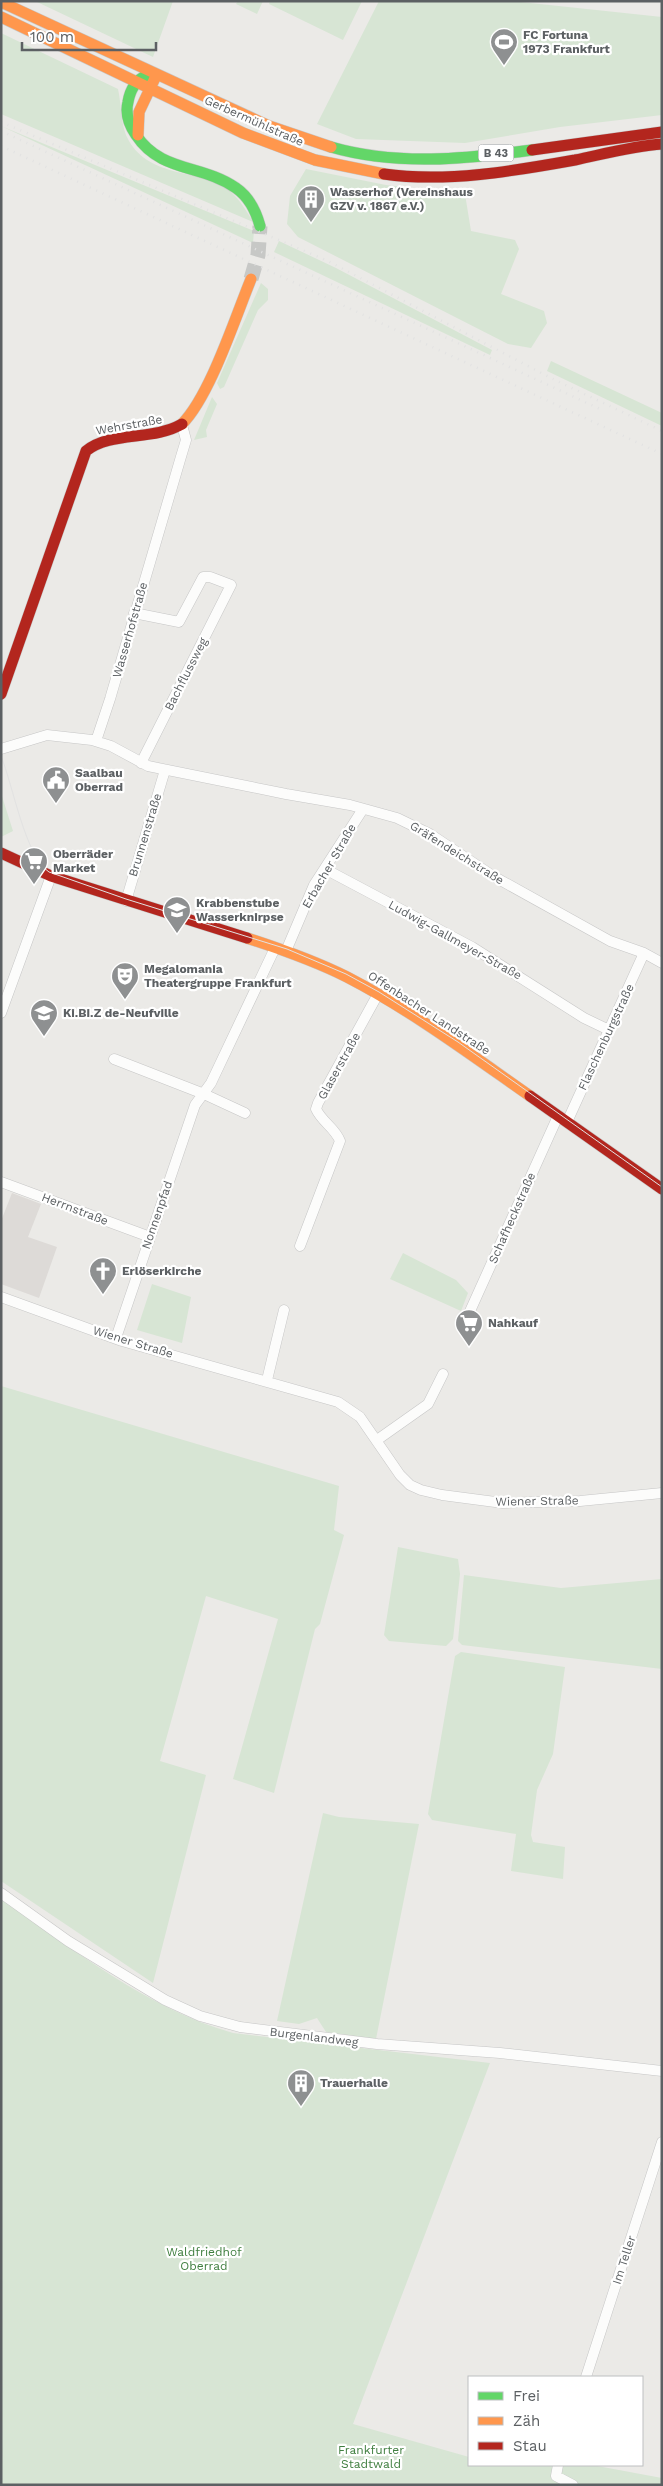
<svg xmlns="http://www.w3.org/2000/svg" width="663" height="2486" font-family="'Work Sans',sans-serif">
  <rect width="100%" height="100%" fill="#ebeae7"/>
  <path fill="#dddad7" d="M12,1193L41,1204L28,1237L57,1247L39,1298L1,1284V1221Z"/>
  <path fill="#d7e5d4" d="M35,1H173L153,57Z
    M238,1H263L257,14L236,4Z
    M270,1H362L343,40L269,4Z
    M379,1L521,2L662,17V115L560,127L465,143L356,139L317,124Z
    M1,33L118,89C122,106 120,126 129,141C151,179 199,168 230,191C240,200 246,210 253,222L1,114Z
    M1,126L254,231L253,243Z
    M306,169L386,185L465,194L471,231L515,240L519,249L501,294L544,311L547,323L531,348L508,344L298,237L287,224L290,196Z
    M279,241L336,268L492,350L490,355L274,252Z
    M261,283L268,289V300L258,310L224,387L220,389L217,383Z
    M551,361L662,413V426L547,371Z
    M212,397L217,404L206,430L207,437L194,440Z
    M1,793L13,831L1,837Z
    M403,1253L456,1280L468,1293L461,1311L390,1279Z
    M152,1284L191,1297L182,1343L137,1330Z
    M1,1386L339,1486L334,1530L344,1535L320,1624L315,1629L274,1793L233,1779L278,1619L206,1596L160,1761L206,1775L153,1983L1,1881Z
    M398,1547L458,1559L460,1574L453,1639L446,1646L389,1641L384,1635Z
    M464,1575L561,1588L662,1579V1669L462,1645L458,1641Z
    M461,1652L565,1667L553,1754L537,1790L531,1835L533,1842L565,1847L563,1879L511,1871L516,1834L432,1820L428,1814L455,1656Z
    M323,1813L339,1817L419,1824L376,2039L326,2032L317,2018L299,2024L277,2021Z
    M1,1899C73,1949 148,2009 233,2033L490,2063L353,2424L469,2457V2465H592L662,2478V2485H1Z"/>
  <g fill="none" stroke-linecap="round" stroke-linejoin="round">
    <path stroke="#c7c8c6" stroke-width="15" stroke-dasharray="15 8" stroke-linecap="butt" d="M251,279L258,255L260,226"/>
    <g stroke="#c6c6c6" stroke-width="11">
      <path id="street" d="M134,613L179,622L203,577H210L231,585L141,763
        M96,741L110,699L180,460L186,440L182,425
        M1,749L47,735L92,740L111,746L148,766L286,794L350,805L397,818L430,834L493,876L610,941L644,953L662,963
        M325,869L472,947L584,1018L609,1030
        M126,901L165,770
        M286,951L314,885L363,809
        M1,1013L51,876
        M114,1059L204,1094L245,1113
        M567,1122L644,953
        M1,1182L150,1237
        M300,1246L340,1141C335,1128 322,1122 316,1109L318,1103L378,994
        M1,1297L122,1341L338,1402L360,1417L400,1475L410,1485L421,1490L442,1495L503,1503L580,1501L662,1493
        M466,1320L558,1116
        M116,1338L195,1105L211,1083L275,948
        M267,1380L284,1310
        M377,1440L428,1404L443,1374
        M1,1893L68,1941L165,2000L200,2016L240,2027L377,2044L500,2053L662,2071
        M586,2377L662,2142
        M558,2465L556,2476L573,2485"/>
    </g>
    <g stroke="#c8c8c8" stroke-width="12">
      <path id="fast" d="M147,75C136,80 130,90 128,102C125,114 129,125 136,135C161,173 202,164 236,188C249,197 256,211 260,226
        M331,147C397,166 466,159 532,150"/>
    </g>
    <g stroke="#c8c8c8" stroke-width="12">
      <path id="slow" d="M1,2L269,126L331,147
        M1,17L243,133L315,160L384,174
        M138,135L139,112L155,78
        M182,424C210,396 235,318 251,279
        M247,938C281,949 315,961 347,977C411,1010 470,1054 530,1096"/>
    </g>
    <g stroke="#c8c8c8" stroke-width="12">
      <path id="jam" d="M532,150L662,132
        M384,174C446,183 514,171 575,160C604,154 633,146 662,144
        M1,694L86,451C110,431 153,441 182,424
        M1,853L51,876L247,938
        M530,1096L662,1189"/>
    </g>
    <use href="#street" stroke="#fcfcfb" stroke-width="10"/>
    <use href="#fast" stroke="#63d668" stroke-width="11"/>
    <use href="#slow" stroke="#ff974d" stroke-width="11"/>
    <use href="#jam" stroke="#b3261e" stroke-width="11"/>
    <path stroke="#e2e2e2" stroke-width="1" d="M1,756C13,785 25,856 49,872L126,899L287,949L346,974L379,992L458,1042L662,1187"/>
    <path stroke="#e2e2e2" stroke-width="2.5" stroke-dasharray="1 6" stroke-linecap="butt" d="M1,122L328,261L551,378L662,431
      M1,131L600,409
      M1,146L662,454"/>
  </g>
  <defs>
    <g id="stadium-pin" transform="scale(1.4375)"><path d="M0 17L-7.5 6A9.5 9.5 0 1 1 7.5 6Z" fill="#8e9091" stroke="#fff"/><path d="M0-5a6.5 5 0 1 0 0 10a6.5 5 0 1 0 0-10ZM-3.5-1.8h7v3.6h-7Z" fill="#fff"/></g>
    <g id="building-pin" transform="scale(1.4375)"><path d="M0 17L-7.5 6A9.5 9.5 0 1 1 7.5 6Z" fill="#8e9091" stroke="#fff"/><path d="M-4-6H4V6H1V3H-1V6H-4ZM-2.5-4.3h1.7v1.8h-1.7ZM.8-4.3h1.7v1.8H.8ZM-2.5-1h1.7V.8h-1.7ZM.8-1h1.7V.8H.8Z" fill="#fff"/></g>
    <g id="civic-pin" transform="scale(1.4375)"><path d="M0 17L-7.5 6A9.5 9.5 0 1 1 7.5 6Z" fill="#8e9091" stroke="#fff"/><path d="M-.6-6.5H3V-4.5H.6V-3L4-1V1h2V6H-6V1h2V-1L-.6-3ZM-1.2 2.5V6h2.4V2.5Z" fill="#fff"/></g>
    <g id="supermarket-pin" transform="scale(1.4375)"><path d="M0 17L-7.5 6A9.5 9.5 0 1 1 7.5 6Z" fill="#8e9091" stroke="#fff"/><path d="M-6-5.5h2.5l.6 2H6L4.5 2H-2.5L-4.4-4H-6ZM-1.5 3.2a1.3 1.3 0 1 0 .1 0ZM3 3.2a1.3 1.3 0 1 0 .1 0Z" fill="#fff"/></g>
    <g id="school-pin" transform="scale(1.4375)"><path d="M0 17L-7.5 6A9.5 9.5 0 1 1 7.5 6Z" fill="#8e9091" stroke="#fff"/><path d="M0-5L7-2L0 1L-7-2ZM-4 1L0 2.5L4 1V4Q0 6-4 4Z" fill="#fff"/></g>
    <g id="theatre-pin" transform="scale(1.4375)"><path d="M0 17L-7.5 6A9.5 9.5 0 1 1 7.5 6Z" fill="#8e9091" stroke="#fff"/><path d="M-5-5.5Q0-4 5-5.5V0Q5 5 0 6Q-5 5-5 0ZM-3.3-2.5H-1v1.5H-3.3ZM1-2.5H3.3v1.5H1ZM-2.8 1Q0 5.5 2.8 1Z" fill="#fff"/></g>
    <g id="church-pin" transform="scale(1.4375)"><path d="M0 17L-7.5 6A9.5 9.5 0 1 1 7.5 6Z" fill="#8e9091" stroke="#fff"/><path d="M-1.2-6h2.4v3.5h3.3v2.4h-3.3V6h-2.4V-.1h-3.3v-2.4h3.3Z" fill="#fff"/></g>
  </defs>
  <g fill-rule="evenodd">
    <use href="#stadium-pin" x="504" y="42"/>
    <use href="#building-pin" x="311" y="199"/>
    <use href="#civic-pin" x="56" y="780"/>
    <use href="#supermarket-pin" x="34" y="861"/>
    <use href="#school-pin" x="177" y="910"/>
    <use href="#theatre-pin" x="125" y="976"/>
    <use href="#school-pin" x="44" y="1013"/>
    <use href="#church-pin" x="103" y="1271"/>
    <use href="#supermarket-pin" x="469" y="1323"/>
    <use href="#building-pin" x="301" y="2083"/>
  </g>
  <g text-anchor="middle" stroke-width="4.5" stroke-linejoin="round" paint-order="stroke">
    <rect fill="#fff" stroke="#8d9092" stroke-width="1" x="478.5" y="144.5" width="35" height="17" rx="4"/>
    <g font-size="11" font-weight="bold" fill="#5c6063">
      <text x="496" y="157">B 43</text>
    </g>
    <g font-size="12" font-weight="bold" fill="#5c6063" stroke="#fff" text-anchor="start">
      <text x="523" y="39">FC Fortuna<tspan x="523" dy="14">1973 Frankfurt</tspan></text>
      <text x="330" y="196">Wasserhof (Vereinshaus<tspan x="330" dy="14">GZV v. 1867 e.V.)</tspan></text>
      <text x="75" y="777">Saalbau<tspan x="75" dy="14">Oberrad</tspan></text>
      <text x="53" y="858">Oberräder<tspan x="53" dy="14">Market</tspan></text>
      <text x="196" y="907">Krabbenstube<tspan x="196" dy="14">Wasserknirpse</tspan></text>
      <text x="144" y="973">Megalomania<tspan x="144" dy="14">Theatergruppe Frankfurt</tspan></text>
      <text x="63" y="1017">Ki.Bi.Z de-Neufville</text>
      <text x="122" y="1275">Erlöserkirche</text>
      <text x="488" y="1327">Nahkauf</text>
      <text x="320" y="2087">Trauerhalle</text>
    </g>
    <g font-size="12" fill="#5c6063" stroke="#fff">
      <text transform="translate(254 121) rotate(24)" y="4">Gerbermühlstraße</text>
      <text transform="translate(129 425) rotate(-10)" y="4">Wehrstraße</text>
      <text transform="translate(130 630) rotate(-74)" y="4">Wasserhofstraße</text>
      <text transform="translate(186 674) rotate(-63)" y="4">Bachflussweg</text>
      <text transform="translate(145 835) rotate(-73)" y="4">Brunnenstraße</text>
      <text transform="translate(457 853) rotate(32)" y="4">Gräfendeichstraße</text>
      <text transform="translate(329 866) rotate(-60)" y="4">Erbacher Straße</text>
      <text transform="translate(455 940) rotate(29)" y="4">Ludwig-Gallmeyer-Straße</text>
      <text transform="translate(429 1013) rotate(33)" y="4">Offenbacher Landstraße</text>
      <text transform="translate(606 1037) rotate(-65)" y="4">Flaschenburgstraße</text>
      <text transform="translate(339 1066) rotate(-61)" y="4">Glaserstraße</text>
      <text transform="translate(75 1209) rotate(21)" y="4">Herrnstraße</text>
      <text transform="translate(157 1215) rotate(-71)" y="4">Nonnenpfad</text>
      <text transform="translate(512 1218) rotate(-66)" y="4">Schafheckstraße</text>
      <text transform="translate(133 1342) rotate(17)" y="4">Wiener Straße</text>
      <text transform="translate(537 1501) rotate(-1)" y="4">Wiener Straße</text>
      <text transform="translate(314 2037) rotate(7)" y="4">Burgenlandweg</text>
      <text transform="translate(624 2260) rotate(-72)" y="4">Im Teller</text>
    </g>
    <g font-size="12" fill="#407f40" stroke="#fff">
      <text x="204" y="2256">Waldfriedhof<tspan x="204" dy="14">Oberrad</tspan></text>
      <text x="371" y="2454">Frankfurter<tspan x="371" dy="14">Stadtwald</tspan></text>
    </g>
  </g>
  <rect width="663" height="2486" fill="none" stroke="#5c6063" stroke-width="5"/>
  <rect x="468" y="2376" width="175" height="90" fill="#ffffff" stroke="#bebfc1"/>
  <rect x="478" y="2392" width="25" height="8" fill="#63d668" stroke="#bebfc1"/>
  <text x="513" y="2401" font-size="15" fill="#5c6063">Frei</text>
  <rect x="478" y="2417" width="25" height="8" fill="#ff974d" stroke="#bebfc1"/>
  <text x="513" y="2426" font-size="15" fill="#5c6063">Zäh</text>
  <rect x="478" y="2442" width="25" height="8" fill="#b3261e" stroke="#bebfc1"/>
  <text x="513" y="2451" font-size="15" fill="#5c6063">Stau</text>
  <path d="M22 42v8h134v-8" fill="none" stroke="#5c6063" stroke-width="2.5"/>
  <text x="30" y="42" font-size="15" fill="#5c6063" stroke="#ffffff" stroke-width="4" paint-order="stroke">100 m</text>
</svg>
